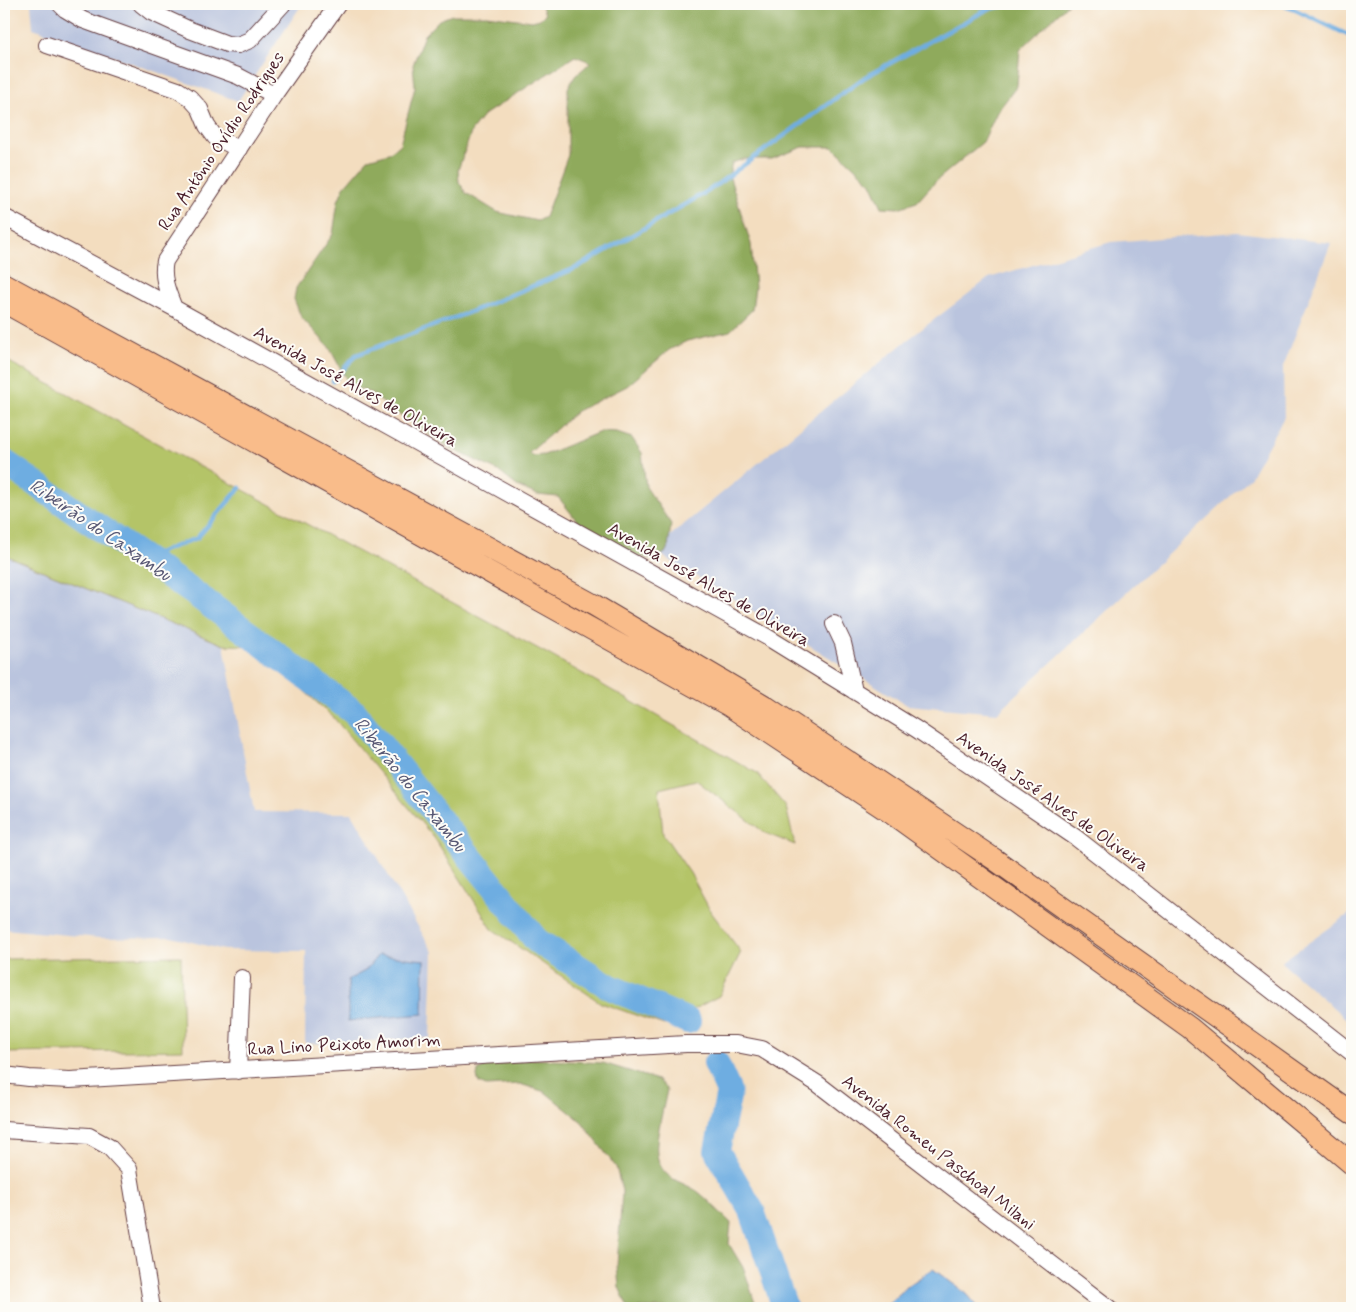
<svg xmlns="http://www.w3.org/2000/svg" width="1356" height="1312" font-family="Mynerve,sans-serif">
  <rect width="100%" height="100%" fill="#fdfcf7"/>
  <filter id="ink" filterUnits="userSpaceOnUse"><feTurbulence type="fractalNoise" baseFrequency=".02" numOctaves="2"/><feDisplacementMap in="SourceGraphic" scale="10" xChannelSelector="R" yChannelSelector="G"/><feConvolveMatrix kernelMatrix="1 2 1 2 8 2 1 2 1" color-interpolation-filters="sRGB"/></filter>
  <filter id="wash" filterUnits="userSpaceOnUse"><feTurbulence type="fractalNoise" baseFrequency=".0096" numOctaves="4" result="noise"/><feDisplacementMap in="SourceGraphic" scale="20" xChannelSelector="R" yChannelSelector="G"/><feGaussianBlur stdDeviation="1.12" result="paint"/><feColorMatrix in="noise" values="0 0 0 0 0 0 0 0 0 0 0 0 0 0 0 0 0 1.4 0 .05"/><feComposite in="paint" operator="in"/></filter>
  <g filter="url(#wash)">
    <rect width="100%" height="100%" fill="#f3ddbf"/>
    <path fill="#bac4de" d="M31,4H302L238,101L33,28Z
      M1237,232L1331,243L1283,367L1284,417L1250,478L997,713L907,705L653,550L906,341L989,278L1111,242Z
      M4,555L224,645L254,812L352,813L433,952L430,1038L305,1044L306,951L224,950L171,937L100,938L4,929Z
      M1352,912V1024L1281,962Z"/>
    <path fill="#b4c467" stroke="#7f7249" d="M4,359L173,452L548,654L757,773L786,807L795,845L765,833L696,780L659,789L663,834L690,873L711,912L741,952L719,996L664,1025L601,1003L492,929L435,839L334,718L255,646L224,645L4,555Z
      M181,956L183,1050L4,1053V959Z"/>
    <path fill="#8faa5c" stroke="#6c6444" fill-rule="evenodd" d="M4,4H7L4,97Z
      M541,4H1068L1020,50L1017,86L997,112L983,142L936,181L917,202L898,208L882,207L871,183L833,147H803L772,159H744L732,163L729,175L751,244L755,287L752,310L730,331L687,341L669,350L627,386L577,411L529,453L532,456L544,455L600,432L617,433L632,438L642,453L646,487L671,524L668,547L665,553L654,559L639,557L615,547L579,523L558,497L537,495L517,486L498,471L452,449L392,410L371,393L350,386L329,347L301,317L294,299L296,288L333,234L338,201L344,187L368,159L389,153L400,144L415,87L413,65L424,35L439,20L452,15H487L532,21L540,19L545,14ZM575,56L591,62L575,76L568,88V155L545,217L537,221L497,212L466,193L459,182L458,170L472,130L484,115Z
      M534,1059L603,1063L658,1080L667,1090C664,1106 655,1139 657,1154C661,1180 680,1180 697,1191C708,1199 721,1214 731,1223L729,1244L744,1269L754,1300L760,1308H628L619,1287L617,1266L622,1191L616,1167L582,1122L545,1092L520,1084L486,1086L479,1083L477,1077L478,1071L486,1066Z"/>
    <path fill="#6eade1" stroke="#5c6686" d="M378,955L424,960L423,1014L348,1021V980L365,971Z
      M933,1269L967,1294L979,1308H896L888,1304L909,1285Z"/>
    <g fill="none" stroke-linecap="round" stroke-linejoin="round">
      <path stroke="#6eade1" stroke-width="4.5" d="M1283,4L1352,37
        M333,381L356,355L470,312L576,268L708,191L865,77L988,9L1012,4
        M144,558L197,538L240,488"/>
      <path stroke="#6eade1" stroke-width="26" d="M4,462L194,593L355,713L537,941L610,987L688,1021
        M716,1063L729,1092L717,1151L752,1211L785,1308"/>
    </g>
  </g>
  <g filter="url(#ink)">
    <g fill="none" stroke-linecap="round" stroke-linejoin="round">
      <g stroke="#633c41" stroke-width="18">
        <path id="minor" d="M60,4L65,9L83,20L238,76L274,95
          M141,4L151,12L190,30L227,44L238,45L250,40L283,4
          M47,45L178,90L190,98L200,109L207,126L215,137L239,149
          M4,217L174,308L767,637L916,729L1075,837L1352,1053
          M174,308C168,293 161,277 165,261L274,95L338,4
          M834,624L843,643L854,691
          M238,1071L242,978
          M4,1075L29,1078L70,1080L686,1044H736L762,1049L818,1084L1109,1308
          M4,1130L89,1136L109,1147L129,1169L152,1308"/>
      </g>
      <g stroke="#633c41" stroke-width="23">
        <path id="major" d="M4,284L594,605L765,706L994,859L1352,1113
          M4,302L728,705L891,813L1190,1028L1352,1164"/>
      </g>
      <use href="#minor" stroke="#fff" stroke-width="16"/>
      <use href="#major" stroke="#f9bc8a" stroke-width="21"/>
    </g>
  </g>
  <g text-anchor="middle" stroke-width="4" stroke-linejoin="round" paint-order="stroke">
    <g font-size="18" fill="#4a1f2b" stroke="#fdfcf7">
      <text transform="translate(221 141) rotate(-56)" y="6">Rua Antônio Ovídio Rodrigues</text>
      <text transform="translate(356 386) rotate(29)" y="6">Avenida José Alves de Oliveira</text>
      <text transform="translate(709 584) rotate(30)" y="6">Avenida José Alves de Oliveira</text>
      <text transform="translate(1053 801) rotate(35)" y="6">Avenida José Alves de Oliveira</text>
      <text transform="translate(344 1044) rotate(-3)" y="6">Rua Lino Peixoto Amorim</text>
      <text transform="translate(939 1152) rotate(38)" y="6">Avenida Romeu Paschoal Milani</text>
    </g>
    <g font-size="19" font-style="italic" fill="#585874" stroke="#fdfcf7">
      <text transform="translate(101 529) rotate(34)" y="7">Ribeirão do Caxambu</text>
      <text transform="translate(411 784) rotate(51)" y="7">Ribeirão do Caxambu</text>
    </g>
  </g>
  <rect width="1356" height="1312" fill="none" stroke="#fdfcf7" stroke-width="20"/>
</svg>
